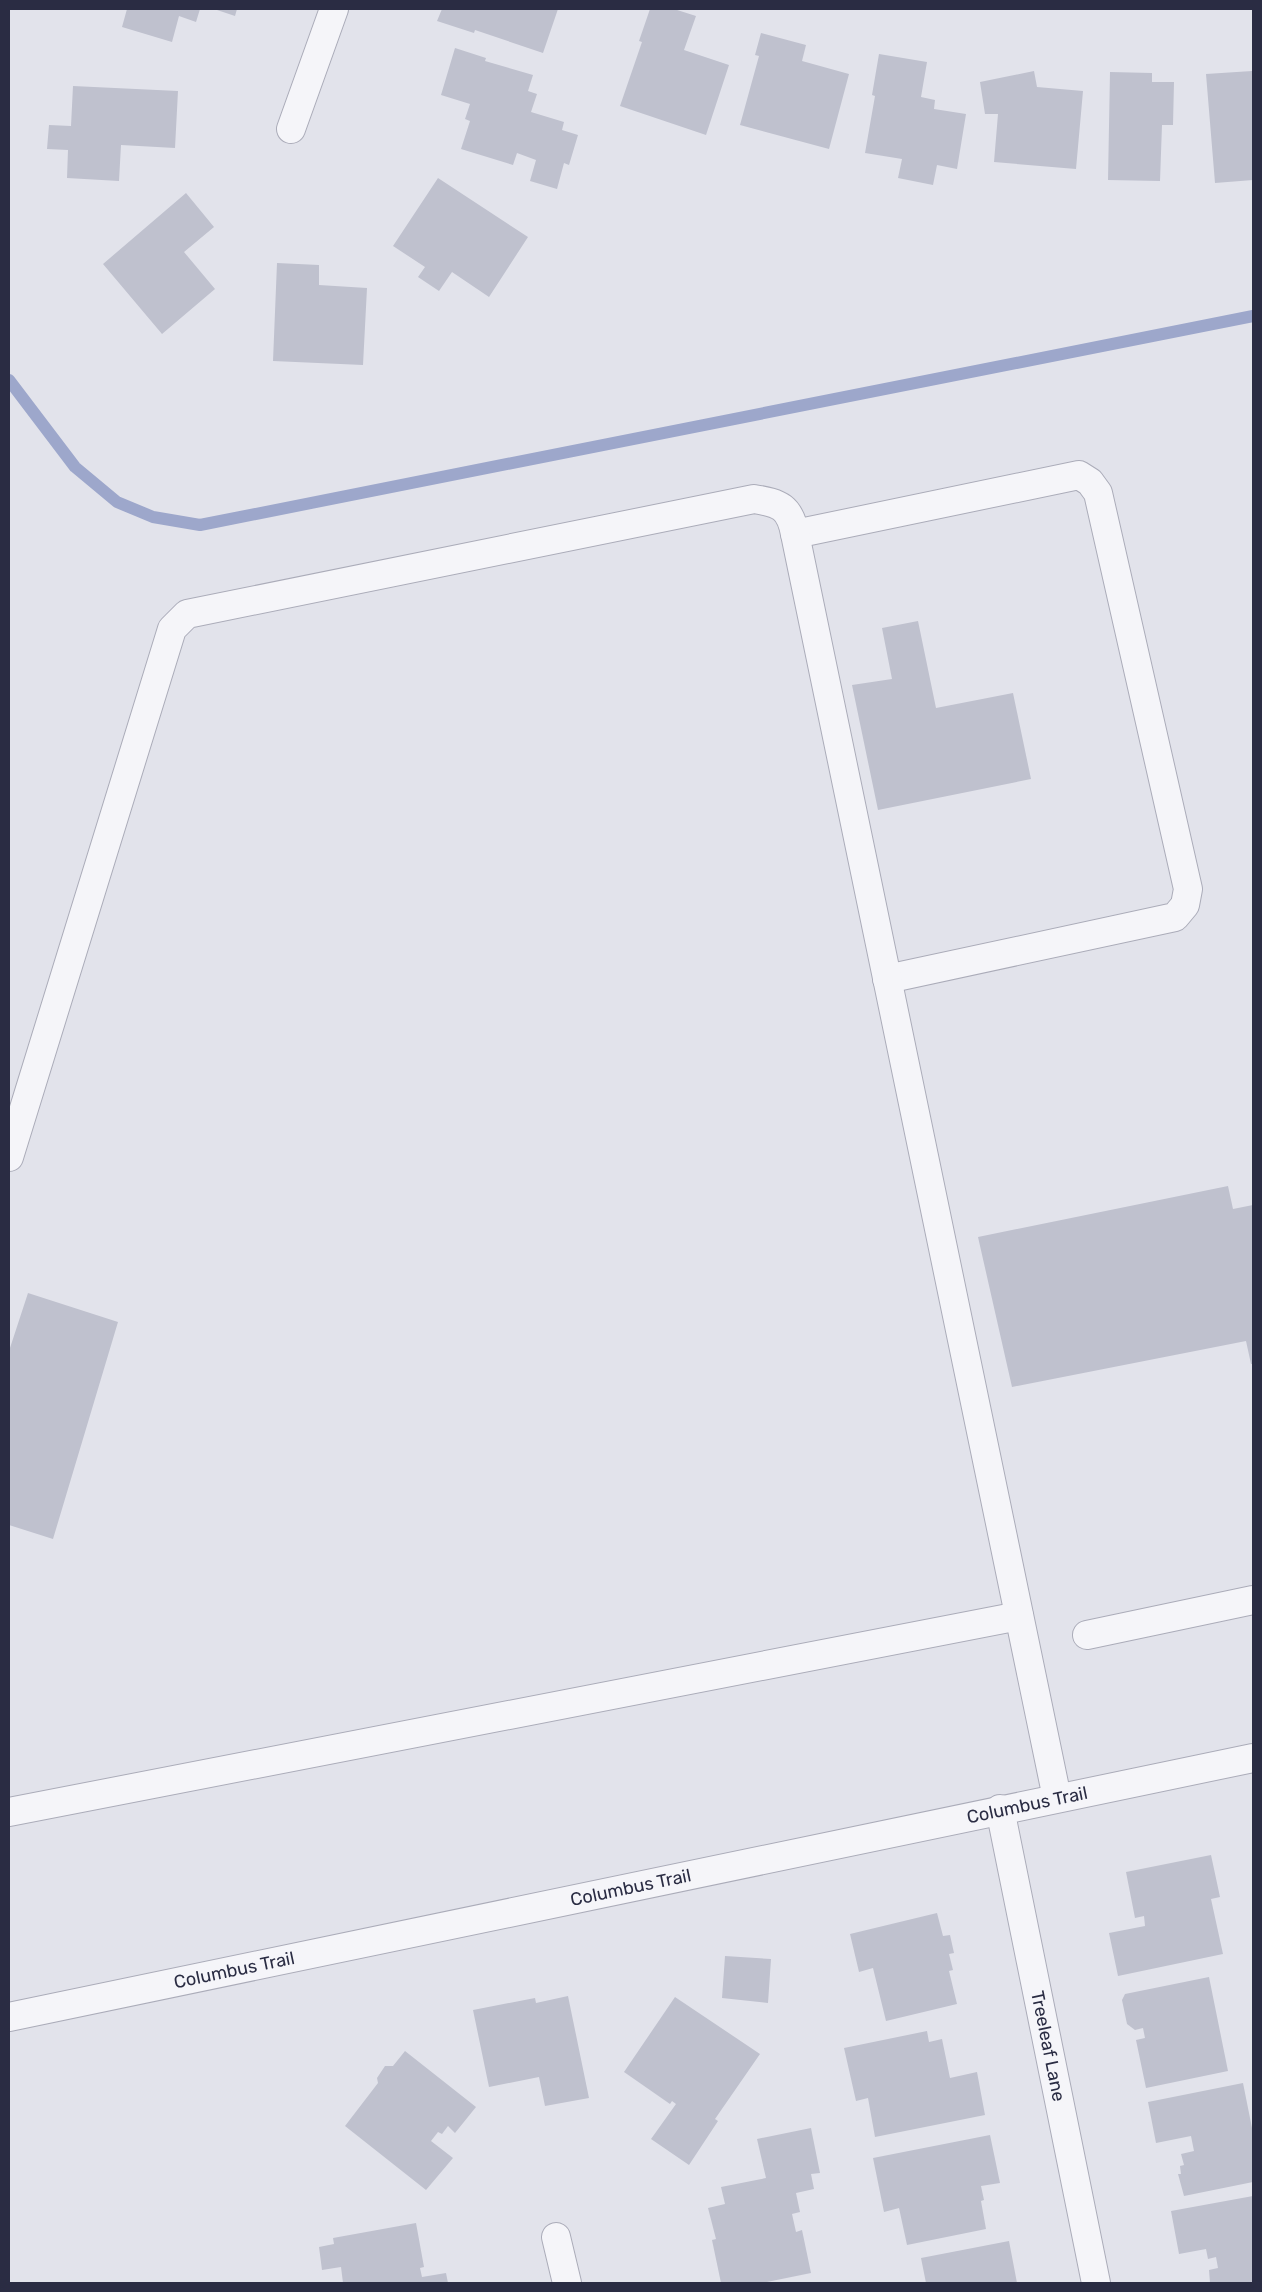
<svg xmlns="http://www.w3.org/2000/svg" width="1262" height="2292" font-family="Rubik,sans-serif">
  <rect width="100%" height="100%" fill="#e2e3eb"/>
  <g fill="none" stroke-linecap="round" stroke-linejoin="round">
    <path stroke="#9da7cb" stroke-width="12" d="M9,380L75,467L117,502L153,517L200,525L1253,316"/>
  </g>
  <path fill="#bfc1ce" d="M127,9H200L196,22L179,16L172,42L122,27Z
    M214,9H237L235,16Z
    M442,9H558L543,53L475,30L474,33L437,21Z
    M650,9H674L696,16L684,50L729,65L706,135L620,106L642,42L639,41Z
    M761,33L806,45L802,61L849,74L829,149L740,125L759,56L755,55Z
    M455,48L486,58L485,61L533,75L528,91L537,94L531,112L564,122L562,130L578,135L569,165L564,163L557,189L530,181L536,160L517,153L513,165L461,149L470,121L465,119L470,104L441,95Z
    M879,54L927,62L921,97L935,100L934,109L966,114L957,169L937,165L933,185L898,178L902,159L865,153L875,96L872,95Z
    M1034,71L1037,87L1083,91L1076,169L994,162L998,114H985L980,82Z
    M1252,71L1253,180L1215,183L1206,74Z
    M1110,72L1152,73V82H1174L1173,125H1162L1160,181L1108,180Z
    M73,86L178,91L175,148L121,145L119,181L67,178L68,150L47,149L49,125L71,126Z
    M438,178L528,237L489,297L452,272L439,291L418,277L425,267L393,246Z
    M186,193L214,227L184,252L215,289L162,334L103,264Z
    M277,263L319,265V285L367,288L363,365L273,361Z
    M918,621L936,708L1013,693L1031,779L878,810L852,685L892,679L882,628Z
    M1228,1186L1233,1209L1253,1205V1364H1251L1246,1341L1012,1387L978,1237Z
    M28,1293L118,1322L53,1539L9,1525V1351Z
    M1211,1855L1220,1897L1211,1899L1223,1954L1118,1976L1109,1933L1145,1926L1144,1916L1135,1918L1126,1872Z
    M937,1913L943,1936L950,1935L954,1953L949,1954L953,1970L949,1971L957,2004L886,2021L873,1968L859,1972L850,1934Z
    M725,1956L771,1959L768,2003L722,1998Z
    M1209,1977L1228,2071L1146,2088L1136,2040L1145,2038L1143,2028L1135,2030L1127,2024L1122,2000L1125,1994Z
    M568,1996L589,2098L545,2106L539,2077L489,2087L473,2010L535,1998L536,2003Z
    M675,1997L760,2054L715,2119L718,2121L689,2165L651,2139L676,2104L672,2101L670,2104L624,2072Z
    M927,2031L929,2042L942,2039L950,2078L977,2072L985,2115L875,2137L868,2098L856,2101L844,2048Z
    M405,2051L476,2107L455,2133L448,2126L442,2134L438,2132L431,2141L453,2158L426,2190L345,2126L378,2083L377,2078L385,2066H393Z
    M1243,2083L1253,2133V2182L1184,2196L1178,2174H1181L1180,2166L1184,2165L1181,2154L1194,2151L1191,2136L1156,2143L1148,2102Z
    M811,2128L820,2173L811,2174L814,2189L796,2193L800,2212L792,2214L796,2232L802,2230L811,2273L762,2283H721L712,2240L716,2239L708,2208L725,2204L721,2187L766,2178L757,2139Z
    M990,2135L1000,2183L981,2186L984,2200L981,2201L986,2229L907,2245L899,2208L884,2212L873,2158Z
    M1253,2196V2283H1210L1209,2270L1218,2268L1216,2257L1208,2259L1206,2249L1179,2254L1171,2211Z
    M416,2223L424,2267L420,2268L422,2277L446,2273L448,2283H343L341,2267L322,2270L319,2247L334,2244L333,2238Z
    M1009,2241L1017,2283H926L921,2258Z"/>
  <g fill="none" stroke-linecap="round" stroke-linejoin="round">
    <g stroke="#abacb9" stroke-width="30">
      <g id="minor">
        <path d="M291,129L334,9"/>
        <path d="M795,534L1079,475L1090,482L1098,493L1188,889L1185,905L1175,917L887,979"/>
        <path d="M9,1157L172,629L187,614L754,499C780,503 790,507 795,534L1057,1798"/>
        <path d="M1087,1635L1253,1600"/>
        <path id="s1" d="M1000,1809L1096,2283"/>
        <path d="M9,1812L1019,1616"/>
        <path id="s2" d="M9,2017L1253,1758"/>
        <path d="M556,2237L567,2283"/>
      </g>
    </g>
    <use href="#minor" stroke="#f5f5f9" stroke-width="28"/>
  </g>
  <g text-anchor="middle" stroke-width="4" stroke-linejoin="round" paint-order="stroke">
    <g font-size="18" fill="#2a2c43" stroke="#f2f3f8">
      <text dy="6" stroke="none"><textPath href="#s2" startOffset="1040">Columbus Trail</textPath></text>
      <text dy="6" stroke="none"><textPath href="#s2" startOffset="635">Columbus Trail</textPath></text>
      <text dy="6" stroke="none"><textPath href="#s2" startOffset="230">Columbus Trail</textPath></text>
      <text dy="6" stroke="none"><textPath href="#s1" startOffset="242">Treeleaf Lane</textPath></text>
    </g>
  </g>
  <rect width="1262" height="2292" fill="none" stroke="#2a2c43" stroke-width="20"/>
</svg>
